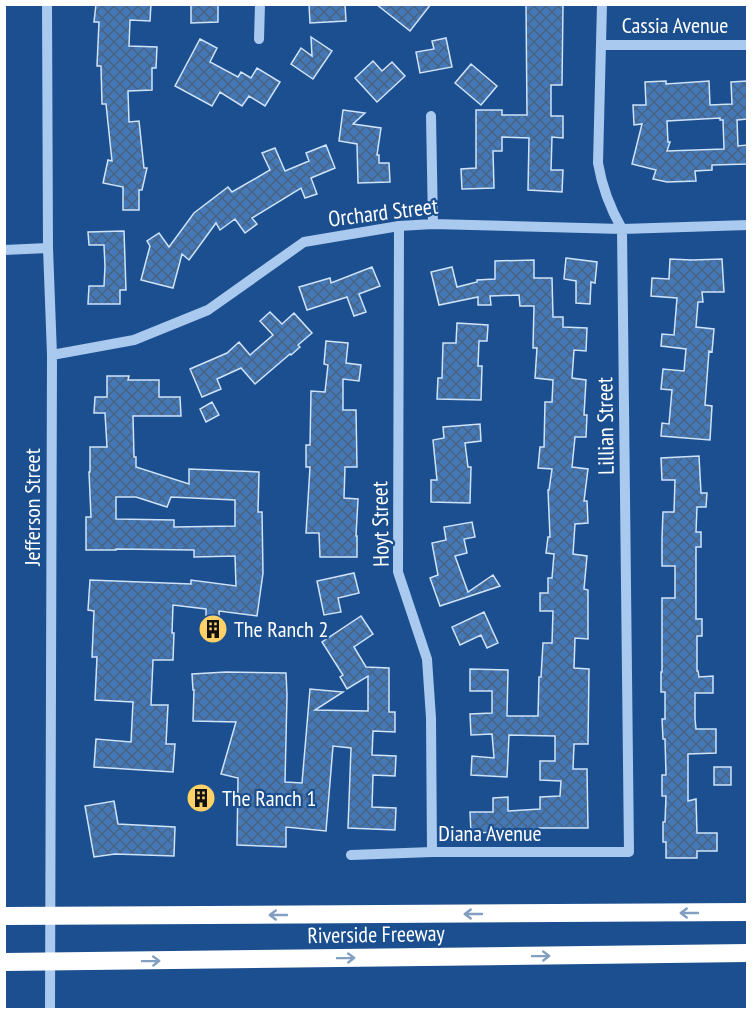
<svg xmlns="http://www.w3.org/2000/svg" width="752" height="1014" font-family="'PT Sans Narrow',sans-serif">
  <defs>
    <pattern id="building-cross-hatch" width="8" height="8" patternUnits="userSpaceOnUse" patternTransform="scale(1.5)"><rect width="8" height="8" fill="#4478b7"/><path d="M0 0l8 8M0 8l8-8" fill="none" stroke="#486282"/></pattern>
  </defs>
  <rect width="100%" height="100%" fill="#1b4f8f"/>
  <path fill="url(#building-cross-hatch)" stroke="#cfe3fa" stroke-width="1.5" fill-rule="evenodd" d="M96,4H151L150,21L130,20L129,46L157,47L156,68H152V90L128,91L129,122L139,121L144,168H147L142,190H139V210H123V187L103,183L108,160L112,161L106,104H102L101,66H97L99,22H94Z
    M191,4H218V22L191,23Z
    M309,4H345L346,21L310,23Z
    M376,4H431L410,31Z
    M526,4H563L562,85H551V116H563V138L552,137L551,170H563L562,192L528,190L529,138L502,137V151H493L494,188L462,189L461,169L476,168V110H502V115H527Z
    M311,37L332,51L313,79L291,64L301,48L312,56Z
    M446,38L452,67L420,73L416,52L434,49L432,41Z
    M200,39L217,48L210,62L238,77L241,72L251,78L257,68L280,82L265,106L249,96L242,106L220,92L212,106L175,86Z
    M373,61L382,71L392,62L405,76L377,102L355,78Z
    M471,64L497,86L481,105L455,83Z
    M666,81V84L709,81L710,105L732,104L731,82L747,81V119L737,120L738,146L747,145V164L712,165V170L695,171L696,181L667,182L653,179L656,170L632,164L642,124L634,125L633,105H646L645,82ZM720,118V120H723L724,149L667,151L670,142H668L667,121Z
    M343,110L365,113L353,124L381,128L377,155H379V163H389L390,182L358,183L357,144L339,141Z
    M326,145L335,168L311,178L317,194L305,198L301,188L252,218L257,224L245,233L235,219L220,230L216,223L189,260L182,254L173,288L141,280L150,246L147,241L159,233L169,247L194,213L228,187L232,192L270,170L262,153L275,148L285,171L309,161L306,153Z
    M124,231L126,290H120V304H88L89,286H104L105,266L104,245H89L88,232Z
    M566,258L597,262L595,283L591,282L590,304L576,303V281L564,279Z
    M670,259L692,260L722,259L724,292H702L703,302H698L696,327L714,329L712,352L709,351L705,405L712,406L710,440L661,436L662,423L669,424L672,390L661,389L663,369L684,371L686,349L661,346L662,334L674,335L677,298L651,296L652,278L669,279Z
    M534,260V278H552L553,317H563V327L587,328L586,351L574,350L572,378L586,380L584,415H587L586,437H575L572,467L588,469L584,501H587L588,523L575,524L573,554L587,556L584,589L588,590V639L575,638L574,668L589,669L588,744H574L573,769H587L588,828H539V831L471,833L470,812H493V798L508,797V811L540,809V797L560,796L561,781L540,780V761H555V736L509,735L507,777L471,775L472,756L494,758L492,734L471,735L470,714L492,713V691H470V669L508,670L507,716H538L539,677H541L543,643H552L553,611H540V593H548V578H552L554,554L546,553L548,537H550L548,490H549L552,469L538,468L540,447H544L545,402H552L553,380L535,378L537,348H533L534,306H520L519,295L490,296L491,305H478V297L439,305L431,272L452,267L457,287L477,282V280L495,279V261Z
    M372,267L380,286L359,294L366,312L354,316L347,297L307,310L299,287L330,278L331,283Z
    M270,312L282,324L294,313L312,333L298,345L300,347L291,355L290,354L255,384L241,368L217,379L221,389L202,397L190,369L227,353L239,342L250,355L273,335L260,321Z
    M457,323L488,325L487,341H479L478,366H482L481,400L437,399L438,378H442L443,343H456Z
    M326,341L348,343L346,363L361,365L359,381L343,379V410H356L357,467H345L344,498L358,499L356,536H357V557H320L319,533H306L310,467H306V445H310L311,391L325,392L328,365L324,364Z
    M107,376H129L128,380H159V397H180L181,416H133L134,457H136V467L189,484V469L259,472L258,512H262L263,573L257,616L219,611L220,641H206V609L173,605L172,633H174L173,660H153L151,705H168L166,744H175L173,772L94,767L96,739L131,742L133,702L95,700L97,657H92L94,611L88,610L90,580L191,584V580L236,586L235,556L194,557V550L116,549V550H86V517H91L89,472H90V447H107L105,413H94L95,397H107ZM116,497H136L167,507L171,497L235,500V526L174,527V520L116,519Z
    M212,402L219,415L206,422L200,409Z
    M480,424L481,441L465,443L468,467H471L470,503L431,502V480H437L433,440L444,438L443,427Z
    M699,456L701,493H707L706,507H697L696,532H701V547H696V619H702V636H697V671H698L699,677L713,676V693H695V719L696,729H716V753L688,754V801L696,799L697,833H717V851H697V858H666V842H663V822H665L666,796H662V775H666L665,739H663L662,719H665V692H661V672H662V598H675V566H662V538L663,512H674L675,480H662L661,458Z
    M472,522L475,537L464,539L467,553L455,556L468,592L493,575L500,586L440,606L430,578L438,575L432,543L446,540L444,527Z
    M354,573L359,593L338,598L341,612L324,615L317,581Z
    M484,612L498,643L487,648L481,635L460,645L452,627Z
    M361,616L373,634L354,647L366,667L389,668V712H395V732L373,731L372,755L396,756L395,776L373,775L372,807L396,808L395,830L348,828L351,748L333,746L326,831L286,827V847L237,845L238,778L221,774L236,722L193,721L194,690H193L192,674L226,672L286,673L287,695L285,782L302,783L310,689L343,692L315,710L368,711V676L347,689L340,677L343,675L322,642Z
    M714,767H731V785H714Z
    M194,786H208V810H195Z
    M114,801L118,824L175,827L174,856L115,854L94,857L85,806Z"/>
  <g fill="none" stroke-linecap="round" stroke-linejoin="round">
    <path stroke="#a9c9ee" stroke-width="10" d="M47,4L48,248L52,355L50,1010
      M259,39L260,4
      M602,45H748
      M431,116L433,224
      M399,226L398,572L427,659L431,718L432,852
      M4,250L48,248
      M52,355L134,340L208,310L304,242L399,226L433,224L622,229L748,225
      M351,855L432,852H629L622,229C610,208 602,187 598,163L602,4"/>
    <path stroke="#fff" stroke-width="18" d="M4,916L748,912
      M4,962L748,953"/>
  </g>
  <defs><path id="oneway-shaft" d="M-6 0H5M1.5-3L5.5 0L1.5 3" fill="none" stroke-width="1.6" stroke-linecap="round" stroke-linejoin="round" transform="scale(1.5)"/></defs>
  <g stroke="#829ec1">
    <use href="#oneway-shaft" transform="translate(689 913) rotate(180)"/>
    <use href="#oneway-shaft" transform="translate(473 914) rotate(180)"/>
    <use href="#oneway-shaft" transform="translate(278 915) rotate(180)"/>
    <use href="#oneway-shaft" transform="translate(541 956) rotate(-1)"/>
    <use href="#oneway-shaft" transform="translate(346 958) rotate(-1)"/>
    <use href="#oneway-shaft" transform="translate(151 961) rotate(-1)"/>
  </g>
  <defs>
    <g id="building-disc" transform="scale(1.5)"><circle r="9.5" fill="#ffd166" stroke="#1b4f8f"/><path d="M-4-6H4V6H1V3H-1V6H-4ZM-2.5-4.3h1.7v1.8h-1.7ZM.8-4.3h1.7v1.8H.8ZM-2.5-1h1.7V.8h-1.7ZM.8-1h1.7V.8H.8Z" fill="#111"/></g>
  </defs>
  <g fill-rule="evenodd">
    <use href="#building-disc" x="213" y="629"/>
    <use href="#building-disc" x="201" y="798"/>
  </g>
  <g text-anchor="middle" stroke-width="4.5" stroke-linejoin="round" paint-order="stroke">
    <g font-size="22" fill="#fff" stroke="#1b4f8f">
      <text x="675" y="33">Cassia Avenue</text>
      <text transform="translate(383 212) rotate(-7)" y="8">Orchard Street</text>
      <text transform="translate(605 426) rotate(-91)" y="8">Lillian Street</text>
      <text transform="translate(32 507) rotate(-90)" y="8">Jefferson Street</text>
      <text transform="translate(380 524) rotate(-91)" y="8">Hoyt Street</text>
      <text x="490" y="841">Diana Avenue</text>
      <text transform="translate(376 934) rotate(-1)" y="8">Riverside Freeway</text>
    </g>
    <g font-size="22" fill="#fff" stroke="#1b4f8f" text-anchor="start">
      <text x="234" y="637">The Ranch 2</text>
      <text x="222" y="806">The Ranch 1</text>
    </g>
  </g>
  <rect width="752" height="1014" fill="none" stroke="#ffffff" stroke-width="12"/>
</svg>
